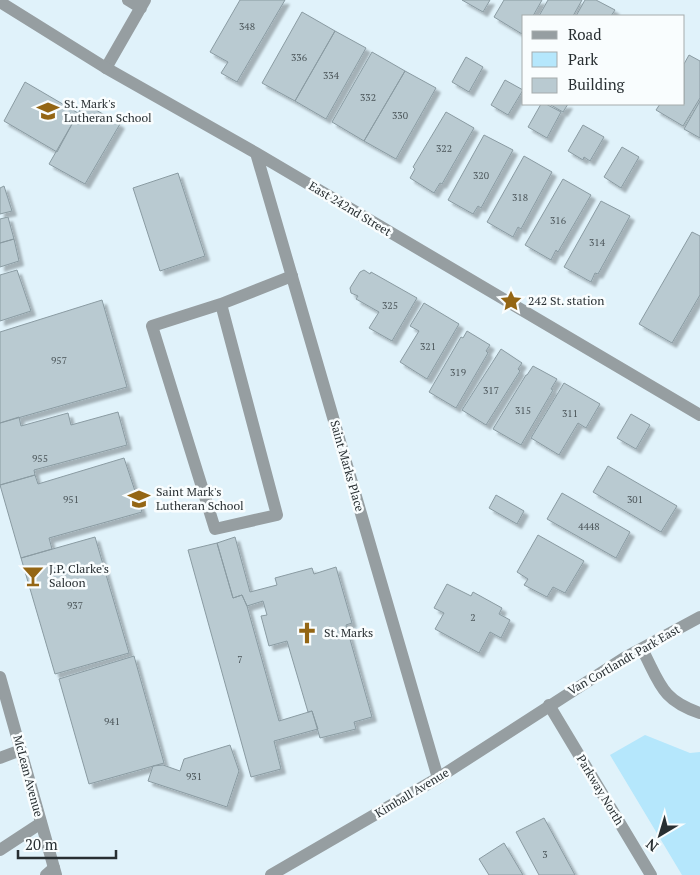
<svg xmlns="http://www.w3.org/2000/svg" width="700" height="875" font-family="'PT Serif',serif">
  <defs>
    <filter id="shadow"><feDropShadow dx="4.5" dy="4.5" stdDeviation="1" flood-color="#0004"/></filter>
  </defs>
  <rect width="100%" height="100%" fill="#e0f2fa"/>
  <path fill="#b5e7fc" d="M645,735L690,753L700,752V875H682L610,755Z"/>
  <path fill="#b9cad1" stroke="#8a9ba2" filter="url(#shadow)" d="M240,0H285L237,82L221,73L228,62L210,52Z
    M462,0H490L483,12Z
    M504,0H542L533,16H524L522,34L494,17Z
    M548,0H582L573,16H539Z
    M585,0H596L615,10L611,16H576Z
    M302,12L335,31L295,101L262,83Z
    M335,31L366,48L326,119L295,101Z
    M372,52L405,71L364,141L332,122Z
    M689,55L700,61V98L683,126L656,110L660,104H684V64Z
    M466,57L483,67L469,92L452,82Z
    M405,71L436,88L396,159L364,141Z
    M505,80L523,90L508,115L491,105Z
    M25,82L78,113L57,152L4,121Z
    M700,101V138L684,129Z
    M84,103L120,124L85,184L49,164Z
    M541,104H546L561,112L547,138L528,127Z
    M549,104H568L563,112Z
    M446,112L474,128L442,184L440,183L434,193L410,178L415,169L413,167Z
    M583,125L604,137L590,161L584,157L583,160L568,151Z
    M484,135L513,150L481,208L478,206L473,214L448,200Z
    M622,147L639,157L621,188L604,177Z
    M524,156L552,172L521,229L518,227L513,237L487,222Z
    M178,173L205,256L160,271L133,188Z
    M563,179L591,195L558,252L556,250L551,260L525,245Z
    M4,186L12,211L0,214V188Z
    M601,201L630,216L598,274L595,273L591,282L564,267Z
    M8,217L14,239L0,243V219Z
    M692,232L700,236V295L672,343L639,324Z
    M14,239L19,261L0,267V243Z
    M17,270L31,311L0,321V275Z
    M364,270L370,274L371,272L417,298L392,341L369,328L379,312L356,299L358,296L351,293L350,288L360,272Z
    M102,300L127,387L0,423V332Z
    M424,303L459,324L427,379L400,362L419,331L410,326Z
    M467,331L490,345L486,351L488,353L456,408L429,392L461,337L463,338Z
    M501,349L522,363L518,369L520,371L486,425L462,410Z
    M533,366L557,379L551,389L553,390L521,445L493,429L526,375H527Z
    M564,383L600,404L586,428L578,423L559,455L531,438Z
    M118,412L127,445L34,470L35,475L0,485V423L19,417L21,426L68,413L71,425Z
    M631,414L650,425L636,449L617,438Z
    M124,458L142,512L49,538L52,549L21,558L0,485L35,475L38,484Z
    M608,466L677,506L661,532L593,492Z
    M562,493L630,532L616,558L547,519Z
    M496,495L524,511L517,524L489,508Z
    M538,535L584,561L565,593L553,587L547,597L524,585L528,579L517,572Z
    M95,537L129,653L55,674L21,558Z
    M235,537L250,592L277,585L275,578L312,568L314,574L336,567L352,623L346,625L372,717L354,722L356,729L320,738L312,711L308,712L287,641L269,646L261,616L267,615L263,601L247,606L242,595L233,598L217,543Z
    M217,543L233,598L242,595L247,606L279,721L312,711L318,729L274,741L281,769L251,777L188,550Z
    M447,584L471,596L473,592L502,608L499,614L510,620L501,638L490,632L479,653L435,629L444,613L434,608Z
    M134,656L164,763L89,784L59,679Z
    M230,745L239,771L227,807L148,781L153,766L163,765L180,771L184,759Z
    M544,818L575,875H539L516,832Z
    M504,843L523,875H489L479,859Z"/>
  <g fill="none" stroke-linecap="round" stroke-linejoin="round">
    <path stroke="#969ea1" stroke-width="12" d="M128,0L141,8
      M106,68L145,0
      M221,304L277,515L215,529L152,326L221,304L292,276
      M642,649C660,683 661,700 700,713
      M0,850L41,823
      M46,875L54,868"/>
    <path stroke="#969ea1" stroke-width="12" d="M0,2L106,68L256,153L700,415
      M256,153L438,778
      M549,705L651,875
      M0,758L21,750"/>
    <path stroke="#969ea1" stroke-width="12" d="M0,677L56,875
      M271,875L438,778L624,658L700,617"/>
  </g>
  <defs>
    <g id="school-bare" transform="scale(1.725)"><path d="M0-5L7-2L0 1L-7-2ZM-4 1L0 2.5L4 1V4Q0 6-4 4Z" fill="#946614" stroke="#f9fdfe" stroke-width="2.5" paint-order="stroke"/></g>
    <g id="sight-bare" transform="scale(1.725)"><path d="M0-6L1.8-2.2L6-1.7L2.9 1.2L3.7 5.4L0 3.3L-3.7 5.4L-2.9 1.2L-6-1.7L-1.8-2.2Z" fill="#946614" stroke="#f9fdfe" stroke-width="2.5" paint-order="stroke"/></g>
    <g id="bar-bare" transform="scale(1.725)"><path d="M-6-5H6L.8 .8V4.5H3.5V6h-7V4.5H-.8V.8Z" fill="#946614" stroke="#f9fdfe" stroke-width="2.5" paint-order="stroke"/></g>
    <g id="church-bare" transform="scale(1.725)"><path d="M-1.2-6h2.4v3.5h3.3v2.4h-3.3V6h-2.4V-.1h-3.3v-2.4h3.3Z" fill="#946614" stroke="#f9fdfe" stroke-width="2.5" paint-order="stroke"/></g>
  </defs>
  <g fill-rule="evenodd">
    <use href="#school-bare" x="48" y="111"/>
    <use href="#sight-bare" x="511" y="301"/>
    <use href="#school-bare" x="139" y="499"/>
    <use href="#bar-bare" x="33" y="576"/>
    <use href="#church-bare" x="307" y="633"/>
  </g>
  <g text-anchor="middle" stroke-width="5" stroke-linejoin="round" paint-order="stroke">
    <g font-size="10" fill="#4c565a">
      <text x="247" y="30">348</text>
      <text x="299" y="61">336</text>
      <text x="331" y="79">334</text>
      <text x="368" y="101">332</text>
      <text x="400" y="119">330</text>
      <text x="444" y="152">322</text>
      <text x="481" y="179">320</text>
      <text x="520" y="201">318</text>
      <text x="558" y="224">316</text>
      <text x="597" y="246">314</text>
      <text x="390" y="309">325</text>
      <text x="428" y="350">321</text>
      <text x="59" y="364">957</text>
      <text x="458" y="376">319</text>
      <text x="491" y="394">317</text>
      <text x="523" y="414">315</text>
      <text x="570" y="417">311</text>
      <text x="40" y="462">955</text>
      <text x="71" y="503">951</text>
      <text x="635" y="503">301</text>
      <text x="589" y="530">4448</text>
      <text x="75" y="609">937</text>
      <text x="473" y="621">2</text>
      <text x="240" y="663">7</text>
      <text x="112" y="725">941</text>
      <text x="194" y="780">931</text>
      <text x="545" y="858">3</text>
    </g>
    <g font-size="12" fill="#282f32" stroke="#f9fdfe" text-anchor="start">
      <text x="64" y="108">St. Mark's<tspan x="64" dy="14">Lutheran School</tspan></text>
      <text x="528" y="305">242 St. station</text>
      <text x="156" y="496">Saint Mark's<tspan x="156" dy="14">Lutheran School</tspan></text>
      <text x="49" y="573">J.P. Clarke's<tspan x="49" dy="14">Saloon</tspan></text>
      <text x="324" y="637">St. Marks</text>
    </g>
    <g font-size="12" fill="#282f32" stroke="#f9fdfe">
      <text transform="translate(350 209) rotate(31)" y="4">East 242nd Street</text>
      <text transform="translate(347 466) rotate(74)" y="4">Saint Marks Place</text>
      <text transform="translate(624 660) rotate(-30)" y="4">Van Cortlandt Park East</text>
      <text transform="translate(28 776) rotate(75)" y="4">McLean Avenue</text>
      <text transform="translate(600 790) rotate(59)" y="4">Parkway North</text>
      <text transform="translate(412 793) rotate(-31)" y="4">Kimball Avenue</text>
    </g>
  </g>
  <rect x="522" y="15" width="162" height="90" fill="#f9fdfe" stroke="#a5abac"/>
  <rect x="532" y="31" width="25" height="8" fill="#969ea1" stroke="#a5abac"/>
  <text x="568" y="40" font-size="15" fill="#282f32">Road</text>
  <rect x="532" y="52" width="25" height="15" fill="#b5e7fc" stroke="#a5abac"/>
  <text x="568" y="65" font-size="15" fill="#282f32">Park</text>
  <rect x="532" y="78" width="25" height="15" fill="#b9cad1" stroke="#a5abac"/>
  <text x="568" y="90" font-size="15" fill="#282f32">Building</text>
  <g transform="translate(660 835) rotate(218)" stroke="#f9fdfe" stroke-width="4" paint-order="stroke">
  <path d="M0-4L9 19L0 12L-9 19Z" fill="#282f32"/>
  <text y="-8" font-size="14" font-weight="bold" text-anchor="middle" fill="#282f32">N</text>
  </g>
  <path d="M18 850v8h98v-8" fill="none" stroke="#282f32" stroke-width="2.5"/>
  <text x="25" y="850" font-size="15" fill="#282f32" stroke="#f9fdfe" stroke-width="4" paint-order="stroke">20 m</text>
</svg>
